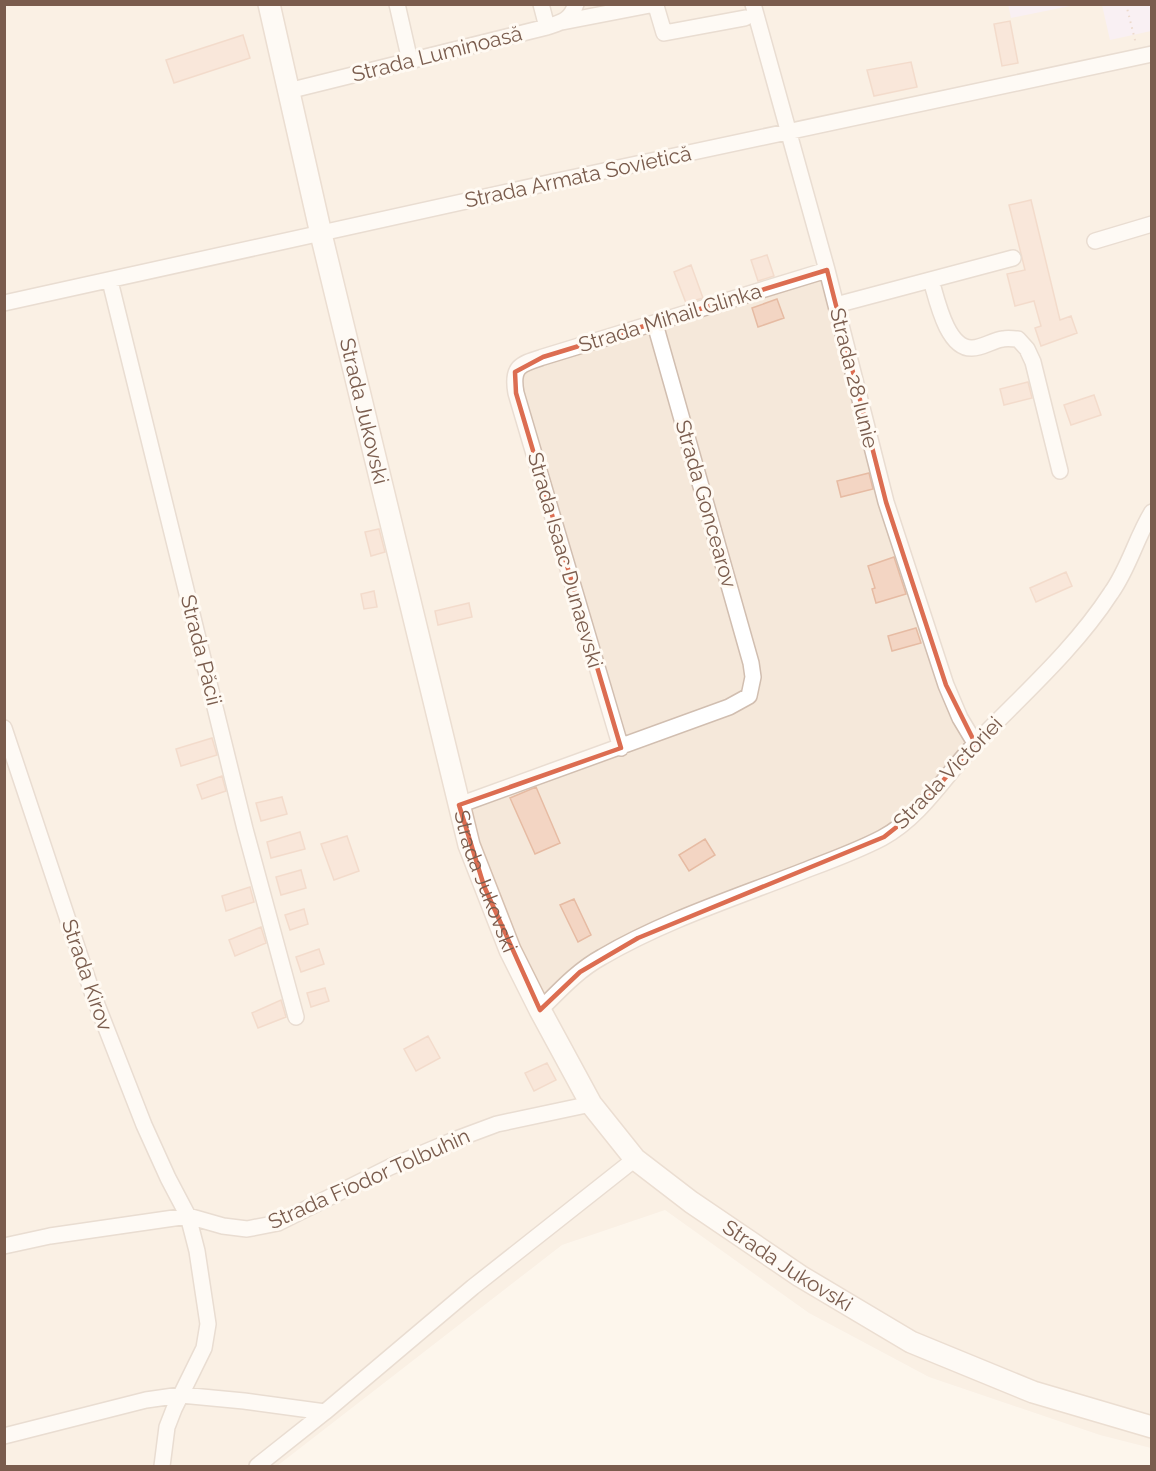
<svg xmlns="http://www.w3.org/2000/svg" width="1156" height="1471" font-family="Raleway,sans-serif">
  <rect width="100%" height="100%" fill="#fdf6ec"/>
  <path fill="#f5e8da" d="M5,5H1151V1448L1100,1435L929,1377L809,1313L665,1210L562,1245L277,1466H5Z"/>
  <path fill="#f3e8fa" d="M1008,4H1075V5L1011,18Z
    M1102,5H1151V31L1110,40Z"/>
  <path fill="#f3d5c3" stroke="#e6bba3" stroke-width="1.5" d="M1010,21L1018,63L1002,66L994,24Z
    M243,35L250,58L174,83L166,60Z
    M911,62L917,87L874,96L867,70Z
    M1031,200L1060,320L1071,316L1077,333L1041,346L1035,328L1041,326L1034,301L1015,306L1007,274L1025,270L1009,205Z
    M767,255L774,276L758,281L751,260Z
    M691,265L703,298L686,303L674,272Z
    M777,299L784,318L758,327L752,308Z
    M1028,382L1032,398L1004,405L1000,389Z
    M1094,395L1101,415L1071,425L1064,405Z
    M869,473L873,489L841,497L837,481Z
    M379,529L385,552L371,556L365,532Z
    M894,557L906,594L876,603L872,589L875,588L868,566Z
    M1066,572L1072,586L1036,602L1030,588Z
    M374,591L377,607L364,609L361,594Z
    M469,603L472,617L438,625L435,611Z
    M916,628L921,643L892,651L888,636Z
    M212,738L217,755L181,766L176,749Z
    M222,776L226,791L202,799L197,785Z
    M536,787L560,843L535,854L510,798Z
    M282,797L287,814L261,821L256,803Z
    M300,832L305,849L271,858L267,842Z
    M347,836L359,871L334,880L321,844Z
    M705,839L715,855L689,871L679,855Z
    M301,870L306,888L281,895L276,877Z
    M250,887L254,902L226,911L222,896Z
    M574,899L591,935L578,942L560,905Z
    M304,909L308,924L290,930L285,915Z
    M261,927L266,943L235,956L229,940Z
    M319,949L324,964L301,972L296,957Z
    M325,988L329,1001L311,1007L307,993Z
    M281,1000L286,1017L258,1028L252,1013Z
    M428,1036L440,1058L416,1071L404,1049Z
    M547,1063L556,1080L534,1091L525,1073Z"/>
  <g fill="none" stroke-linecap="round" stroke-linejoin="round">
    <g stroke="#d1beb0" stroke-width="18">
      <path id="street" d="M397,4L410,61
        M541,4L547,27
        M753,4L827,270L886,502L946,685L960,718L975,743
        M562,22L650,5L656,6L664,33L745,18
        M288,91L547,27C562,22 570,21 576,4
        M1095,241L1152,224
        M931,280C937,300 947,349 972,348C983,348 993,340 1003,339C1008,338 1013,339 1018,339L1027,349L1033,362L1060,471
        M110,281L245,829L296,1017
        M4,303L548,183L1152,54
        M836,305L1013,258
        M4,728L92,992L144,1125L168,1178L188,1216L197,1251L208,1324L204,1348L174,1409L167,1427L162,1466
        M621,748L516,393C511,366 521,364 543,357L827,270
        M459,805L729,707L749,696L753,677L751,663L655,324
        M540,1010C559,991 578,970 602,957C667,919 741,896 811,868C835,859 859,850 882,838C921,817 945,776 974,745C1021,696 1074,650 1111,593C1129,568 1136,538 1152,512
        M4,1246L50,1236L188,1216L223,1226L247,1229L278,1223L390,1167L454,1140L497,1124L591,1104
        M4,1436L146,1400L181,1395L244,1401L325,1412
        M257,1466L325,1412L473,1287L635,1159"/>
    </g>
    <g stroke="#d6c0b0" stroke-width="24">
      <g id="secondary">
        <path id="s1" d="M269,4L321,234L469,845L510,950L540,1010L591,1104L635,1159L691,1202L800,1276L911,1342L1033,1392L1152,1427"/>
      </g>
    </g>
    <path stroke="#d9b8a5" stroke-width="2" stroke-dasharray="1.5 4.5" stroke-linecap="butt" d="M1126,4L1136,44"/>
    <use href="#street" stroke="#fff" stroke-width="15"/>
    <use href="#secondary" stroke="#fff" stroke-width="21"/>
  </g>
  <path d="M0 0H1156V1471H0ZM827,270L886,502L946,685L975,743L918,810L884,837L638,938L580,972L540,1010L484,886L459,805L621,748L516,393L515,372L543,357Z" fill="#fdf6ec" fill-opacity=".55" fill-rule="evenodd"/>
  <path fill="none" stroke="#dc6d51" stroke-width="4.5" stroke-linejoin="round" d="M827,270L886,502L946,685L975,743L918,810L884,837L638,938L580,972L540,1010L484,886L459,805L621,748L516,393L515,372L543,357Z"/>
  <g text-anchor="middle" stroke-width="6" stroke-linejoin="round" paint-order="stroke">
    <g font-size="21" fill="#7a5c4d" stroke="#fffaf3">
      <text transform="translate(437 54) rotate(-14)" y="7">Strada Luminoasă</text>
      <text transform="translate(578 177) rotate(-12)" y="7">Strada Armata Sovietică</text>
      <text transform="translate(670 318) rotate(-17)" y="7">Strada Mihail Glinka</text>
      <text transform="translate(854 378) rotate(76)" y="7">Strada 28 Iunie</text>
      <text dy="7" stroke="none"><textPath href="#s1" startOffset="418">Strada Jukovski</textPath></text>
      <text transform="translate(706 504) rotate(74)" y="7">Strada Goncearov</text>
      <text transform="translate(565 560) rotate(74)" y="7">Strada Isaac Dunaevski</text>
      <text transform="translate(201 650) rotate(76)" y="7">Strada Păcii</text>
      <text transform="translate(948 773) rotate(-46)" y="7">Strada Victoriei</text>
      <text dy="7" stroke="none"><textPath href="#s1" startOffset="904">Strada Jukovski</textPath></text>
      <text transform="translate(87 975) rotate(71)" y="7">Strada Kirov</text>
      <text transform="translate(369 1179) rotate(-24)" y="7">Strada Fiodor Tolbuhin</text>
      <text dy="7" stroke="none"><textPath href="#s1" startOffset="1408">Strada Jukovski</textPath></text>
    </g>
  </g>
  <rect width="1156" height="1471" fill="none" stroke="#7a5c4d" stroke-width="12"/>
</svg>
